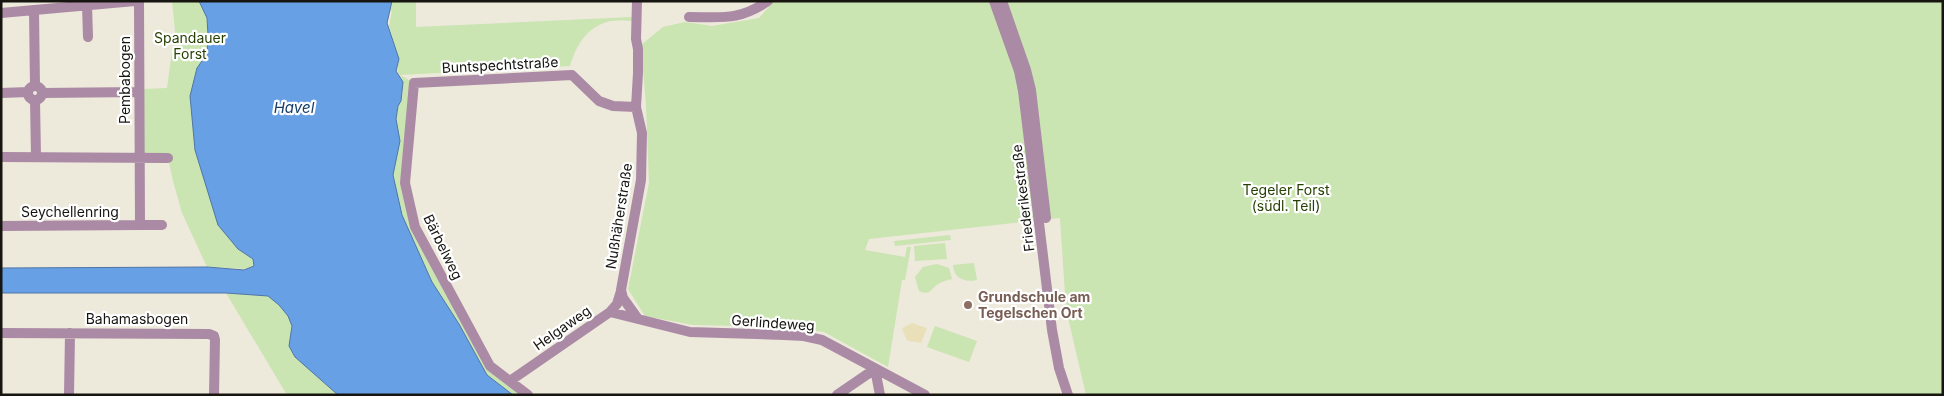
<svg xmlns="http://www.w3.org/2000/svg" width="1944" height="396" font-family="Inter,sans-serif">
  <rect width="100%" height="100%" fill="#ede9db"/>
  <path fill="#cae4b2" d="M172,1H199L207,18L208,35L207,54L196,72L238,249L250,257L255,262L254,266L248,269L207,267L182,213L173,181L167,153H143V89L167,88L175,30Z
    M392,1H416V27L632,17V21C597,16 579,35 570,66L400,75L413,82L405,197L489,366L525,395H513L487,375L459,324L432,282L402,215L393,175L400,141L396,119L398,106L402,101L403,82L397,70L399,60L389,26L392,11L389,12Z
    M774,1H1943V395H1086L1066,309L1060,218L869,239L865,250L905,257L907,247H911L905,280H902L888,367L824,332L784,327L693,325L645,316L628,289L649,183L646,105L641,45L663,27L685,22L712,26L759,18Z
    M950,235L951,240L895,246L894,241Z
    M945,243L947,259L915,261L914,246Z
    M974,263L977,280C964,283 954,278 953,265Z
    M937,264L949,268L952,279C948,280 943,281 940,283C931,287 931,297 919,291L915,277L923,267Z
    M226,293L268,296L279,305L288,316L292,326L289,346L295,357L338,395H287Z
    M935,326L977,341L969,362L927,347Z"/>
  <path fill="#e9e0ba" d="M912,323L927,328L921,343C905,339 909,347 902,328Z"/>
  <path fill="#67a0e5" stroke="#4f76a5" d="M199,1H392L387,23L399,59L396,71L403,82L401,101L398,106L396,119L400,141L393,175L402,215L432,282L459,324L487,375L513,395H338L295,357L289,346L292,326L288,316L279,305L268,296L226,293H1V268L207,267L244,270L254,266L253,259L238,249L218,225L195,150L190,96L197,68L207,54L208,35L207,18Z"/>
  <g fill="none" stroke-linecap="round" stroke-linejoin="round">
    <path stroke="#ab8aa5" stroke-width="10" d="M637,1L636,39L638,49V73L636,107L642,133L641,180L621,290L623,298L638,319
      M994,1L1019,71L1023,91L1052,330L1059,368L1068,395
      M1002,1L1026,70L1031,90L1046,218
      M87,5L88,37
      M34,10L35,86
      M1,13L135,1
      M689,17C722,17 739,21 768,1
      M28 93a7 7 0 1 1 14 0a7 7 0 1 1-14 0Z
      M1,93L28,92
      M42,93L139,92
      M35,100L36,157
      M1,157L168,158
      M140,225H162
      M1,226L140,225L139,1
      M610,312L690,332L784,335L804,336L822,340L925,395
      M1,333L209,334L214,336L215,340L214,395
      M875,369L880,395
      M510,381L610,312L617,304L621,291
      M69,395L70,333
      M528,395L490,366L415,227L405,183L414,83L572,75L599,101L613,106L636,107
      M837,395L875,369"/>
  </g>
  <circle fill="#8d6e63" stroke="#fff" stroke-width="2" cx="968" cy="305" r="5"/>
  <g text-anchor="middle" stroke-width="4.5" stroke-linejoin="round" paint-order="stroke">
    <g font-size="14" fill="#274103" stroke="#fff">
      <text x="190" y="43">Spandauer<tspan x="190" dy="16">Forst</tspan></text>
      <text x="1286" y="195">Tegeler Forst<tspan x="1286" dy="16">(südl. Teil)</tspan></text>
    </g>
    <g font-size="14" fill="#161510" stroke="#fff">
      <text transform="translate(500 65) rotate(-3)" y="5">Buntspechtstraße</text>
      <text transform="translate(125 80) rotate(-90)" y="5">Pembabogen</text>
      <text transform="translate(1023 198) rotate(-97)" y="5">Friederikestraße</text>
      <text x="70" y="217">Seychellenring</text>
      <text transform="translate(619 216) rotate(-81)" y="5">Nußhäherstraße</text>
      <text transform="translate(443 247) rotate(64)" y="5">Bärbelweg</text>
      <text x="137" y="324">Bahamasbogen</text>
      <text transform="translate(773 323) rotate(4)" y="5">Gerlindeweg</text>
      <text transform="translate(562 328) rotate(-35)" y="5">Helgaweg</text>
    </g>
    <g font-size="14" font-weight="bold" fill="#785e54" stroke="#fff" text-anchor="start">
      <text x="978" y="302">Grundschule am<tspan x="978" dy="16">Tegelschen Ort</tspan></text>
    </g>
    <g font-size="15" font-style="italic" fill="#173e6b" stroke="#fff">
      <text x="294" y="113">Havel</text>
    </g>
  </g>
  <rect width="1944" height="396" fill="none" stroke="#161510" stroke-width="5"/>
</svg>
